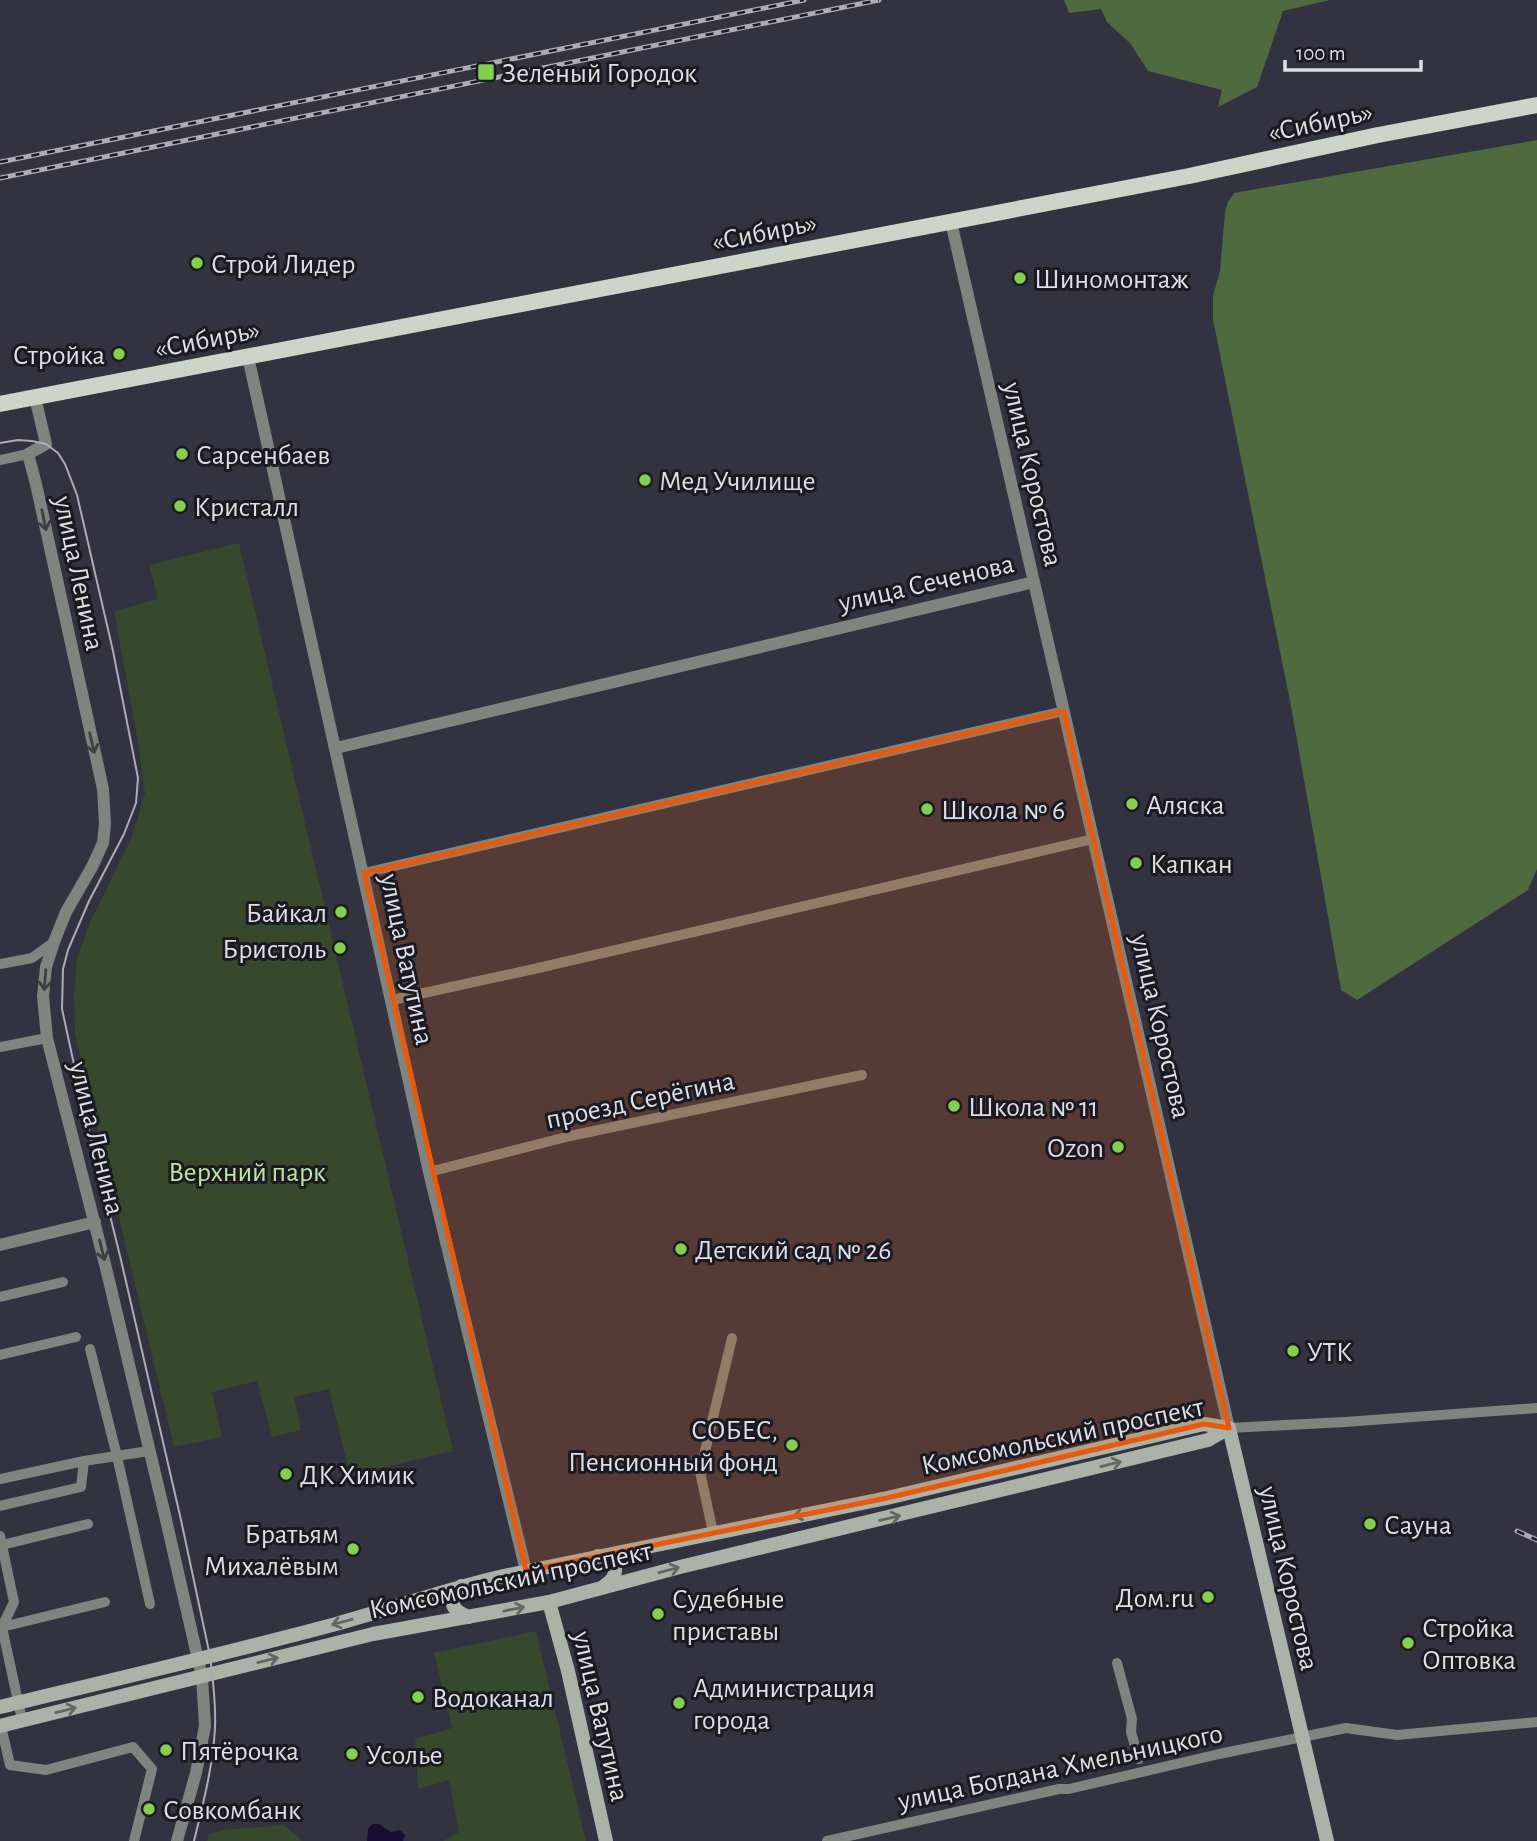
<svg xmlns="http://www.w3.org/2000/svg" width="1537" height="1841" font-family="'Alegreya Sans',sans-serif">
  <rect width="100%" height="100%" fill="#333240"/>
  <path fill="#36492c" d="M239,543L453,1451L350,1475L329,1389L294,1397L301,1430L272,1437L257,1381L212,1392L222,1437L174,1447L75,1034L74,996L77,958L91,920L132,837L145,794L138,742L114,611L158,599L149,565Z
    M536,1631L586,1841H443L459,1832L449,1780L418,1789L415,1739L452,1728L434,1653Z
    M284,1825L302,1841H207L209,1834L223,1830Z"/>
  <path fill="#4f6a3f" d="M1064,0H1330L1283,11L1257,87L1218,107L1222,90L1148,71L1130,43L1107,22L1101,9L1069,13Z
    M1537,140V869L1528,890L1357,1000L1341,990L1291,706L1213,320V296L1220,271L1225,212L1228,202L1234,193Z"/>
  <path fill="#180e35" d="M372,1824H379L391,1832L400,1830L405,1835L403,1841H367L368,1829Z"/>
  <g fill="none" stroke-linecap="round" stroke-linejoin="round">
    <path stroke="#80847e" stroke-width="10" d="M0,460L28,454
      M364,873L1064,711
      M0,964L32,958L54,942
      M392,1000L534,969L1093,839
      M0,1047L47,1038
      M429,1172L570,1136L862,1075
      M0,1297L63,1282
      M90,1349L117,1456L150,1604
      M0,1355L76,1337
      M1229,1428L1345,1422L1537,1408
      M0,1479L84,1461L149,1451
      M0,1506L81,1487L84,1461
      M713,1532L700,1472L732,1338
      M0,1536L14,1602L2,1627
      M2,1545L88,1524
      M0,1627H2L22,1720
      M2,1627L105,1602
      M1117,1663L1132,1719L1131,1732L1139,1759
      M1,1726L10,1765L46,1770L133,1747L152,1769L134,1841
      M827,1841L1059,1789H1069L1219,1754L1346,1728L1397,1735L1537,1722"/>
    <path stroke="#80847e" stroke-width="12" d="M951,222L1229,1428
      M248,357L429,1172L526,1571
      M35,397L46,444L28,454L36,484L103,789L105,824L103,843L92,867L66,912L54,942L46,967L43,996L47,1038L106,1268L164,1511L202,1677L205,1726L196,1773L177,1841
      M336,748L1034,582
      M0,1245L95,1222"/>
    <path stroke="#abb2a7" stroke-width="14" d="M1229,1428L1327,1841
      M598,1556L605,1557L615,1565C616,1576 613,1580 604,1586
      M461,1586C448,1601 450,1610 469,1617
      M549,1602L568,1671L606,1841
      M0,1707C112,1680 224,1654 336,1624C390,1609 444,1590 499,1577L887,1498L1204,1424L1229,1428
      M0,1726L373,1634L549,1602L680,1567L1208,1440L1229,1428"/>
    <path stroke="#ccd5c7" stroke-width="16" d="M0,404L1189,176L1378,135L1537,105"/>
    <path stroke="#acabb6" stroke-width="2" d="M0,443L18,440L32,441L46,444L58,453L65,464L77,495L113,651L138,778L136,803L124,834L89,901L68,950L63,969L62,1009L83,1106L121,1260L181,1520L210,1656C213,1679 216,1704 215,1728C213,1766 203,1804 194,1841"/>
    <g stroke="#acabb6" stroke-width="5">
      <path id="rail" d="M0,162L804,0
        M0,178L879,0
        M1517,1531L1537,1540"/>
    </g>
    <use href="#rail" stroke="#1b1a21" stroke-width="2.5" stroke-dasharray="8" stroke-linecap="butt"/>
  </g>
  <defs><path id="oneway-shaft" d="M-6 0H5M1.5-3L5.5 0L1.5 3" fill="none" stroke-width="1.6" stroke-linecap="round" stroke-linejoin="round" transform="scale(1.75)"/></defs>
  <g stroke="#3e3f42">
    <use href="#oneway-shaft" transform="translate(44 520) rotate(78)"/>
    <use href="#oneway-shaft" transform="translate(92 743) rotate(77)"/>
    <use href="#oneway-shaft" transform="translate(45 980) rotate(95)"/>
    <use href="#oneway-shaft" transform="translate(102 1250) rotate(76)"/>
  </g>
  <g stroke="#636664">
    <use href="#oneway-shaft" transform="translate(1111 1464) rotate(-14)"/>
    <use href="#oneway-shaft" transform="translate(804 1514) rotate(169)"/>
    <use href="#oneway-shaft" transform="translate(890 1518) rotate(-13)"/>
    <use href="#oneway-shaft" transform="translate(669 1570) rotate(-15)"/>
    <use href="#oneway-shaft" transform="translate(514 1609) rotate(-11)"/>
    <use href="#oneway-shaft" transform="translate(342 1622) rotate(165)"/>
    <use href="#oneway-shaft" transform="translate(268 1660) rotate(-14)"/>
    <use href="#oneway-shaft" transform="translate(66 1710) rotate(-14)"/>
  </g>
  <path fill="#e8590c" fill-opacity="0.2" stroke="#e8590c" stroke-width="5" stroke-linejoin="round" d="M1064,711L1229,1428L1204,1424L887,1498L526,1571L364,873Z"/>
  <g fill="#83d04e" stroke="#1b1a21" stroke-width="2.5">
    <rect x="477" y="63" width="18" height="18" rx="3.5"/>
    <circle cx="197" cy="263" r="7"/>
    <circle cx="1020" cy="278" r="7"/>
    <circle cx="119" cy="354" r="7"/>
    <circle cx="182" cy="454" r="7"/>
    <circle cx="645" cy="480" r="7"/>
    <circle cx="180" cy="506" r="7"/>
    <circle cx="1132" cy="804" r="7"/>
    <circle cx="927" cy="809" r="7"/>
    <circle cx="1136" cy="863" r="7"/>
    <circle cx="341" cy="912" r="7"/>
    <circle cx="340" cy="948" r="7"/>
    <circle cx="954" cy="1106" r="7"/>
    <circle cx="1118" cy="1147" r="7"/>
    <circle cx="681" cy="1249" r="7"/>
    <circle cx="1293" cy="1351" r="7"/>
    <circle cx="792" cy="1445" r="7"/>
    <circle cx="286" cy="1474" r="7"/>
    <circle cx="1370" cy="1524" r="7"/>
    <circle cx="353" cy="1549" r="7"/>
    <circle cx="1208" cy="1597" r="7"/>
    <circle cx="658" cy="1614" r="7"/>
    <circle cx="1408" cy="1643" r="7"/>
    <circle cx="418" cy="1697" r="7"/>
    <circle cx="679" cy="1703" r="7"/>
    <circle cx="166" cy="1750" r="7"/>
    <circle cx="352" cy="1754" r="7"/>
    <circle cx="149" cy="1809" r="7"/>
  </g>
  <g text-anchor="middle" stroke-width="6" stroke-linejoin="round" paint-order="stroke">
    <g font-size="28" fill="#dedee7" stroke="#1b1a21" text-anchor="start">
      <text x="502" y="82">Зеленый Городок</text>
      <text x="211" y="273">Строй Лидер</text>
      <text x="1034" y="288">Шиномонтаж</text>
      <text x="105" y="364" text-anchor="end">Стройка</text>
      <text x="196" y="464">Сарсенбаев</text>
      <text x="659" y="490">Мед Училище</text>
      <text x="194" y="516">Кристалл</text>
      <text x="1146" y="814">Аляска</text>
      <text x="941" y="819">Школа № 6</text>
      <text x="1150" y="873">Капкан</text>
      <text x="327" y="922" text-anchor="end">Байкал</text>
      <text x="326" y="958" text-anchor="end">Бристоль</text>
      <text x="968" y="1116">Школа № 11</text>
      <text x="1104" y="1157" text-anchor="end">Ozon</text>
      <text x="695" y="1259">Детский сад № 26</text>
      <text x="1307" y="1361">УТК</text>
      <text x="778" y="1439" text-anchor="end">СОБЕС,<tspan x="778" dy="32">Пенсионный фонд</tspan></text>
      <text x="300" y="1484">ДК Химик</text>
      <text x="1384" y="1534">Сауна</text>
      <text x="339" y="1543" text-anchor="end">Братьям<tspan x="339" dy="32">Михалёвым</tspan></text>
      <text x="1194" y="1607" text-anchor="end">Дом.ru</text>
      <text x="672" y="1608">Судебные<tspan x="672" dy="32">приставы</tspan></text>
      <text x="1422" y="1637">Стройка<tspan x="1422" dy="32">Оптовка</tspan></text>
      <text x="693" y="1697">Администрация<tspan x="693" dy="32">города</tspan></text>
      <text x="432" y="1707">Водоканал</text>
      <text x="180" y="1760">Пятёрочка</text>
      <text x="366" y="1764">Усолье</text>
      <text x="163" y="1819">Совкомбанк</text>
    </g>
    <g font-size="28" fill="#dedee7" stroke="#1b1a21">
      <text transform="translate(1320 121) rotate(-12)" y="10">«Сибирь»</text>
      <text transform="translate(764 231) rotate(-11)" y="10">«Сибирь»</text>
      <text transform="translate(207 338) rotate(-11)" y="10">«Сибирь»</text>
      <text transform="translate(1034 474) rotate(77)" y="10">улица Коростова</text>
      <text transform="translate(80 573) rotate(78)" y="10">улица Ленина</text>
      <text transform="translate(926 582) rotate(-13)" y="10">улица Сеченова</text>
      <text transform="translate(408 959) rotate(78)" y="10">улица Ватутина</text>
      <text transform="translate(1162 1026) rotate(77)" y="10">улица Коростова</text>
      <text transform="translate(640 1099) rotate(-12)" y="10">проезд Серёгина</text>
      <text transform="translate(98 1138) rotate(76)" y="10">улица Ленина</text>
      <text transform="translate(1062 1435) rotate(-12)" y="10">Комсомольский проспект</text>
      <text transform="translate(1290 1578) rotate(77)" y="10">улица Коростова</text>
      <text transform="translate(510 1579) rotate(-12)" y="10">Комсомольский проспект</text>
      <text transform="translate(602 1716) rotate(77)" y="10">улица Ватутина</text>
      <text transform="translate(1060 1766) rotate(-12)" y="10">улица Богдана Хмельницкого</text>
    </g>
    <g font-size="28" fill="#bae6a1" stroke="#1b1a21">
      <text x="247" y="1181">Верхний парк</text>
    </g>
  </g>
  <path d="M1285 60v10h136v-10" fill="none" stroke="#dedee7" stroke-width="3.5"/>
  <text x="1296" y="60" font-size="21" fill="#dedee7" stroke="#1b1a21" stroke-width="5" paint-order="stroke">100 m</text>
</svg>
